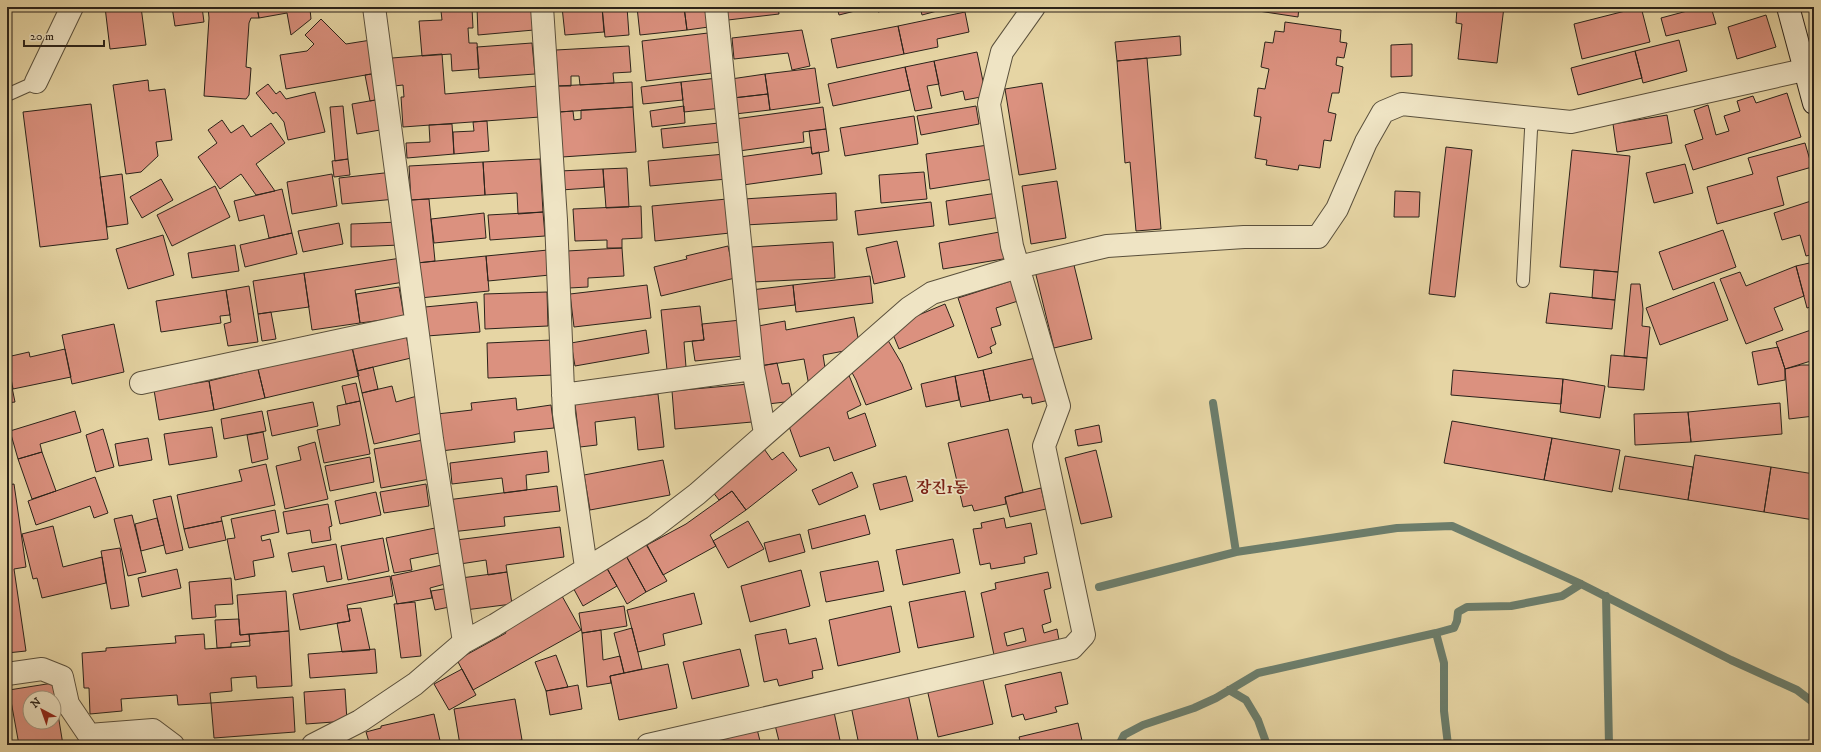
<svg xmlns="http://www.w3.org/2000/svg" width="1821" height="752" font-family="'IM FELL DW Pica','Noto Serif KR',serif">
  <rect width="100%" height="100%" fill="#e6d5a4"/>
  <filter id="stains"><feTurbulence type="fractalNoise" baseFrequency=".005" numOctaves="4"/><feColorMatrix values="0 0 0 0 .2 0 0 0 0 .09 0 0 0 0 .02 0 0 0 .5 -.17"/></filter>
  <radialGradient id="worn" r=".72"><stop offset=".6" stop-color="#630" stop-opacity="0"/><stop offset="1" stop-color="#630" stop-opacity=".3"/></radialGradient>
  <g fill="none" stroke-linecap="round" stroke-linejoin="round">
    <path stroke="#6c7d6b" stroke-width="8" d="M1213,403L1236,552
      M1099,587L1236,552L1397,528L1452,526L1581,584L1731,660L1797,690L1814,703
      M1606,596L1609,745
      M1436,633L1444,663V711L1448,745
      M1229,690L1246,700L1258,720L1267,745
      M1119,745L1124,735L1143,725L1194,708L1216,698L1258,673L1436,633L1454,628L1457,621L1458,612L1467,607L1511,606L1562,596L1581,584"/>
  </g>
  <path fill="#db917f" stroke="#2b231a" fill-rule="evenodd" d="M105,7H141L146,45L110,49Z
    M172,7H202L204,22L175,26Z
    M208,7H257L259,18H251L249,23L246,67L251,68L249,95L246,99L204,96L209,18Z
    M257,7H319L310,9L311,19L291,35L287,13L259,18Z
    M477,7H533L534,30L478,35Z
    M562,7H602L604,32L565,35Z
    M602,7H627L629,35L605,37Z
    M637,7H684L687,30L640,35Z
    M684,7H714L716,26L687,30Z
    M726,7H778L779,14L728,20Z
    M837,7H871L839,15Z
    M877,7H898L878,12Z
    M920,7H952L922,15Z
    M1232,7H1299L1298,17Z
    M1464,7H1504L1497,63L1458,59L1462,24L1456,23L1457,8L1464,9Z
    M1641,7L1650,42L1582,59L1574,24Z
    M1702,7H1711L1716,24L1666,36L1661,18Z
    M472,8L473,28H468L469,43H477L479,69L452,71L451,54L422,56L419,21L442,20L441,11Z
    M965,12L969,32L937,39L938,47L904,54L898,26Z
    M1766,15L1776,47L1737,59L1728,27Z
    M321,19L346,44L371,40L377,73L286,89L280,55L307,51L314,44L305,35Z
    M1285,22L1341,30L1340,42L1347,43L1344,58L1337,57L1336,65L1343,67L1339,93H1332L1328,112L1336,114L1331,141L1324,140L1320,168L1299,165L1298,170L1266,165L1267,160L1255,158L1261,117L1254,116L1258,88L1265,89L1269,69L1261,67L1265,42L1273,43L1275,31L1284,32Z
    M898,26L904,54L837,68L831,39Z
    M802,30L810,66L792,70L788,53L734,59L732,38Z
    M708,33L712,73L646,81L642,41Z
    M1180,36L1181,55L1117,61L1115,42Z
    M7,37L10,57H7Z
    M1679,40L1687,71L1643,83L1635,51Z
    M532,43L535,74L479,78L477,47Z
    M1412,44V76L1391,77V45Z
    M629,46L631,72L613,73L614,83L580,85L579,76H571V86H558L556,50Z
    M1635,51L1642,78L1578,95L1571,68Z
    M977,52L986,96L965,100L963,91L941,96L934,61Z
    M442,54L445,94L538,86L540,117L403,127L401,97H404L403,85L394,86L392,58Z
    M1147,58L1161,229L1136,231L1130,162L1125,163L1117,61Z
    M934,61L939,84L927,86L932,108L915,111L905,67Z
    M905,67L910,90L833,106L828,84Z
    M815,68L820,103L770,110L765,74Z
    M377,73L381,99L370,101L365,75Z
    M765,74L768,94L733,98L731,79Z
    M718,78L722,108L684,112L681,82Z
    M148,80L149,91L165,89L172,140L156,142L158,156L141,172L126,174L113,85Z
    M632,82L633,107L559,112L558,86Z
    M681,82L683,100L643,104L641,87Z
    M1042,83L1056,169L1019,175L1005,89Z
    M268,84L276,94L280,91L286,99L315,92L325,132L288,140L284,122L276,112L273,114L256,93Z
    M1787,93L1801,137L1693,170L1685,145L1703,139L1694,110L1708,105L1716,135L1729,131L1724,116L1740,111L1737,101L1753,96L1756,103Z
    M768,94L770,110L735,114L733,98Z
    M381,99L386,129L357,134L352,104Z
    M91,104L108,239L40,247L23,112Z
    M343,106L348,159L335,161L330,107Z
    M684,106L685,123L652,127L650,111Z
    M976,106L979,124L921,135L917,116Z
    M633,107L636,152L562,157L559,112L573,111L574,120L581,119V110Z
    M823,107L826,129L803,132L804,142L739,151L735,119Z
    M1667,115L1672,143L1617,152L1613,124Z
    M914,116L918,144L845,156L840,128Z
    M222,120L231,133L243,125L251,137L271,123L285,143L256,164L275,191L256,195L241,174L220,189L198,157L217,143L208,130Z
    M487,121L489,151L454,154L453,132L474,131L473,122Z
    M719,123L721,142L663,148L661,129Z
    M452,124L454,154L407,158L406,143L430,142L429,125Z
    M826,129L829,151L812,154L809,131Z
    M1805,143L1812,167L1777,177L1784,205L1717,224L1707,187L1753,174L1748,158Z
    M988,145L993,179L930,189L926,154Z
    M811,147L812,154L819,152L822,174L743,185L740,157Z
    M1446,147L1472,150L1455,297L1429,294Z
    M1572,150L1630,156L1618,272L1560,267Z
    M725,154L727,179L650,186L648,161Z
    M348,159L350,175L334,177L332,161Z
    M540,159L543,212L518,214L517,193L485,195L483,162Z
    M483,162L485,195L411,200L409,166Z
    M1685,164L1693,193L1654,203L1646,173Z
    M627,168L629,207L606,208L603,169Z
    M603,169L604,187L561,190L560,171Z
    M393,172L396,199L342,204L339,178Z
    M924,172L927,199L881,203L879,175Z
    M122,174L128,224L107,227L100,177Z
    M332,174L337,206L292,214L287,182Z
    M161,179L173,200L142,218L130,197Z
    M1057,181L1066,238L1031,244L1022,186Z
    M215,186L230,217L172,246L157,215Z
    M282,189L292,233L269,238L264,215L239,221L234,201Z
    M1395,191L1420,192L1419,217H1394Z
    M836,193L837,220L745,225L744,199Z
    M997,193L1001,217L949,225L946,201Z
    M429,199L435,261L417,263L411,200Z
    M727,199L730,233L655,241L652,206Z
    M1814,200V254L1806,256L1800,235L1782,240L1774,213Z
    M931,202L934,226L858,235L855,211Z
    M641,206L642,238L622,239V248H607V240L575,241L573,209Z
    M543,212L545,236L490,240L488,215Z
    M484,213L486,238L434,243L431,219Z
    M399,222L400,245L351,247V224Z
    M339,223L343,244L303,252L298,231Z
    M1723,230L1736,267L1673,290L1659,252Z
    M1005,231L1009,258L943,269L939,243Z
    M292,233L297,254L245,267L240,245Z
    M163,235L174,275L128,289L116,249Z
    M897,241L905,277L874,284L866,248Z
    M833,242L835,278L753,282L751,247Z
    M235,245L239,271L192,278L188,253Z
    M728,246L735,278L661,296L654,267L687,259L686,256Z
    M622,248L624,276L588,278V287L569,288L567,251Z
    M548,250L550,275L488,281L486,256Z
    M486,256L489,291L420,298L417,263Z
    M401,258L404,282L355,290L360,323L312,330L304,273Z
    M1073,261L1092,339L1054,348L1035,271Z
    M1814,262V306L1807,308L1796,266Z
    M1796,266L1804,296L1774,308L1783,330L1746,344L1720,279L1740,272L1746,286Z
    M1594,270L1618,272L1615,300L1592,298Z
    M304,273L309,307L258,314L253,281Z
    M870,276L873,303L796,312L793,285Z
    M1011,281L1018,301L996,308L1001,325L991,328L996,344L990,347L992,353L978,358L958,298Z
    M1714,282L1728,320L1660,345L1646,308Z
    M1631,284H1640L1643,309L1642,326L1650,327L1647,358L1624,356Z
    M647,285L651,318L574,327L570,294Z
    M793,285L795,305L753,310L751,290Z
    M249,286L258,342L228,346L224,324L231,322L226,290Z
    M399,287L404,317L360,323L356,294Z
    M226,290L230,315L220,316L221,323L161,332L156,301Z
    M547,292L548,326L485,329L484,294Z
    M1550,293L1615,300L1612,329L1546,323Z
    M477,302L480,332L427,336L425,307Z
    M945,304L954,326L899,349L890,327Z
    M700,306L704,340L684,342L686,367L667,370L661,310Z
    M271,312L276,339L262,341L258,314Z
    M854,317L860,348L823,355L826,374L809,386L804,359L760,366L753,327L785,321L786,330Z
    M741,320L744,356L695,361L692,341L704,340L702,324Z
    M114,324L124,372L72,384L62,335Z
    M1814,329V360L1785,369L1776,342Z
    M646,330L649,353L575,366L571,343Z
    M406,335L411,358L357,371L352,347Z
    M886,337L902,364L912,389L866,405L856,380L849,367Z
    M552,340L553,375L488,378L487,343Z
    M352,347L359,376L265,398L258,369Z
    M1778,347L1785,369V380L1758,385L1752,352Z
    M65,349L71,377L13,389L7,357L29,352L30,357Z
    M1611,355L1647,358L1644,390L1608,387Z
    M1040,357L1049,400L1032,404L1031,397L1023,398L1022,394L990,401L983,370Z
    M7,363L15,402L7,403Z
    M777,363L782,384L789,383L792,397L785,402L768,404L760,366Z
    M1801,365H1814V416L1789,419L1785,369Z
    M373,367L378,389L362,393L357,371Z
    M846,368L861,405L847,412L849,419L865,413L876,446L834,461L829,447L800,457L786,418Z
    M258,369L265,398L214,410L209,381Z
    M983,370L990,401L961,407L955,376Z
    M1453,370L1563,379L1561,404L1451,395Z
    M955,376L959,400L926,407L921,384Z
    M1563,379L1605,386L1600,418L1560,412Z
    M209,381L214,410L159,420L154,390Z
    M356,383L360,401L346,404L342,386Z
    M749,384L752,422L675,429L672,391Z
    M392,386L396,402L417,396L426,432L374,444L362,393Z
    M658,394L664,447L638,450L635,417L595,422L597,445L580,447L575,404Z
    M516,398L517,410L551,405L554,428L514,432L515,442L441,451L437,414L472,410L471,403Z
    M360,401L370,454L324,463L317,430L340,425L337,406Z
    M313,402L318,426L272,436L267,411Z
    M1780,403L1782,434L1691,442L1688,412Z
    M75,411L81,432L40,444L42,452L18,459L10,431Z
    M262,411L266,431L224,439L221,419Z
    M1688,412L1691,442L1635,445L1634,414Z
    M1452,421L1552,438L1544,480L1444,463Z
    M1099,425L1102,442L1078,446L1075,430Z
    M212,427L217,457L169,465L164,434Z
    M103,429L114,467L96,472L86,435Z
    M1008,429L1023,492L1005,497L1006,504L974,511L972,505L963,507L948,443Z
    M263,432L268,459L252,463L247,435Z
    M148,438L152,460L119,466L115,444Z
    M1552,438L1620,450L1612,492L1544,480Z
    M423,440L430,479L381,488L374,449Z
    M315,442L328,499L285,509L276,466L301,460L298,447Z
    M7,444L10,469L7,470Z
    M762,446L772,460L783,452L797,470L746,510L732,491L719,500L712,491Z
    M1096,450L1112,517L1081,524L1065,458Z
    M547,451L549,472L526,475L527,490L504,493L502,478L452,484L450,463Z
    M42,452L56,491L32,499L18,459Z
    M1695,455L1771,467L1764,512L1688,500Z
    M1625,456L1693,467L1688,500L1619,489Z
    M370,457L374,482L330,491L325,466Z
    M663,460L670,495L590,510L584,475Z
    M266,464L275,505L221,517L222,521L184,529L177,495L242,481L239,470Z
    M1771,467L1814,474V520L1764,512Z
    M852,472L858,487L819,505L812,490Z
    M906,476L913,501L880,510L873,484Z
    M95,477L108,513L94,518L90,506L36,525L28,501Z
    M14,484L26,567L14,569L26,651L7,653V485Z
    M426,484L429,506L384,513L380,492Z
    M557,486L560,511L504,517L505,526L451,532L447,500Z
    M1041,488L1046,509L1010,517L1005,497Z
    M732,491L746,510L710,535L716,546L663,575L647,545L686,524Z
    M376,492L381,515L340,524L335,501Z
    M171,496L183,550L166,554L153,500Z
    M328,504L332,526L329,527L331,540L312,543L310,530L287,534L283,512Z
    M275,510L279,532L261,536L262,541L270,539L274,557L253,561L255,576L235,580L227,539L235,538L231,519Z
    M132,515L146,572L128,576L114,519Z
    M865,515L870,534L812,549L808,530Z
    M157,518L164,545L141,551L135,524Z
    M1004,518L1006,528L1031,523L1037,554L1024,557L1025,563L991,569L990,563L980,565L973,529L982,528L981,523Z
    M222,521L226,540L189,548L184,529Z
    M748,521L764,549L728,568L713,541Z
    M53,526L63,567L102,557L106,583L42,598L37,578L33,579L22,534Z
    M440,527L444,552L410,559L412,570L394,573L386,538Z
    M560,527L564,557L506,565L507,572L488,575L486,560L460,564L456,540Z
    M800,534L805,552L769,562L764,543Z
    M383,538L389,571L348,580L341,546Z
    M953,539L960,573L903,585L896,550Z
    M644,541L667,581L646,592L624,552Z
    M336,544L342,579L327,582L324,566L292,572L288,553Z
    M120,548L129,606L111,609L101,551Z
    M624,552L646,592L627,604L604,563Z
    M878,561L884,591L826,602L820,572Z
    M604,563L617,586L583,606L570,582Z
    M442,565L445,584L430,588L432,598L397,604L391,576Z
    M177,569L181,588L142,597L138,578Z
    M801,570L810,606L750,622L741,586Z
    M507,572L512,604L465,610L461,578Z
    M1048,572L1051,588L1044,590L1051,622L1042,625L1044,633L1057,629L1059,640L994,655L981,593L996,589L995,583ZM1023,628L1026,641L1007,646L1004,633Z
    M390,576L393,596L347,605L350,621L300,630L293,594Z
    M231,578L233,604L215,605L216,617L192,619L189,582Z
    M450,588L454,606L435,610L431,591Z
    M286,591L289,631L240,635L237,595Z
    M965,591L974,637L918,648L909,602Z
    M694,593L702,624L663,634L665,645L638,652L627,610Z
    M562,596L581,630L473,690L457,660L506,633L500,623Z
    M415,602L421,656L401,658L394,604Z
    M624,606L627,626L582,633L579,613Z
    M891,606L900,652L838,666L829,620Z
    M361,608L370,650L342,652L337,623L350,621L348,609Z
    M239,619L240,635L249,634L250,641L231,643V647L217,648L215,620Z
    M632,628L642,669L624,673L614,633Z
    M786,629L789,644L816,638L823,669L812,671L813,678L779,686L777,679L764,682L755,635Z
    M601,630L603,660L620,656L624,673L610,676L611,683L587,687L582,633Z
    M289,631L292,686L257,688L256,676L231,678L232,691L210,693L211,703L178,705L177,695L121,699L122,711L90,714L89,688H84L82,653L106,651V648L176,643L175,636L204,634L205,649L250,646L249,634Z
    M375,649L377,673L310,678L308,654Z
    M740,649L749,686L692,699L683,662Z
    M556,655L568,687L546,691L535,662Z
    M668,664L677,708L619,720L610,676Z
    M462,669L476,695L449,710L434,684Z
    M1061,672L1068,704L1055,707L1057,712L1025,720L1023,714L1012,717L1005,685Z
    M982,676L993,724L938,737L927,689Z
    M53,683L63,745H19L9,690ZM30,698H54V722H30Z
    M578,685L582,709L550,715L546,691Z
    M345,689L347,721L306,724L304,692Z
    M908,694L918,740L894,745H859L851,706Z
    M293,697L295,732L214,738L211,703Z
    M515,699L522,740L491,745H460L454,709Z
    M834,712L841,745H780L775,725Z
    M434,714L441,745H361L369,742L366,732L381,728V726Z
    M1078,723L1083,745H1021L1019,737Z
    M757,729L761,745H700L699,742Z
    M149,743V745H136Z"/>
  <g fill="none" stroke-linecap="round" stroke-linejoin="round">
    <g stroke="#5a503c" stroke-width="14">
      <path id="lane" d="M7,95L36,82
        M1523,281L1531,130L1535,118"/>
    </g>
    <g stroke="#5a503c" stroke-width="24">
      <path id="street" d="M374,7L432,439L464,642
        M542,7L556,220L564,414L586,567
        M716,7L753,369L765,433
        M36,82L72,7
        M141,383L416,324
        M563,395L753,369
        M7,674L42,669L62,677L68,704L89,735L153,730L173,745
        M313,745L360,721L415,684L464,642L495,625L654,527L697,494L909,308L932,293L1018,267L1107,246L1244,237H1318L1337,209L1366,142L1383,112L1402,104L1571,122L1804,70
        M648,745L1072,648L1084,635L1044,446L1059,406L1012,246L989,104L1002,52L1034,7"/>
    </g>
    <g stroke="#2b231a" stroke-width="24">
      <path id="secondary" d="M1788,7L1814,103"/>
    </g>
    <use href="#lane" stroke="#efe4c4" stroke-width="12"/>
    <use href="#street" stroke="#efe4c4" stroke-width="22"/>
    <use href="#secondary" stroke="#efe4c4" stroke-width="22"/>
  </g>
  <g text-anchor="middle" stroke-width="3.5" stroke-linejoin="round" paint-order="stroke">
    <g font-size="16" font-weight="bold" fill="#7a1f14" stroke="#efe4c4">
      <text x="942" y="493">장진1동</text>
    </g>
  </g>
  <rect width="1821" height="752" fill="none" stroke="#e6d5a4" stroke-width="24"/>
  <rect x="8" y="8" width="1805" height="736" fill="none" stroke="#2b231a" stroke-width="2"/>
  <rect x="12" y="12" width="1797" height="728" fill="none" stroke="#2b231a"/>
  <g transform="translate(42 710) rotate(319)"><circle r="19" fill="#efe4c4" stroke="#a19780"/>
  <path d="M0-3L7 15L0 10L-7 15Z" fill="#8f2418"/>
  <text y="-6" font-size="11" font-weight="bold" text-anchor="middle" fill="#2b231a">N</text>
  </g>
  <path d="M24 40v6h80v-6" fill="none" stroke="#2b231a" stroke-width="2"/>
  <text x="30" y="40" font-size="12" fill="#2b231a" stroke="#efe4c4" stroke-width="3" paint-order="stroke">20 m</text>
  <rect width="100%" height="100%" filter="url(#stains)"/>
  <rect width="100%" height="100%" fill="url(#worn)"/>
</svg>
